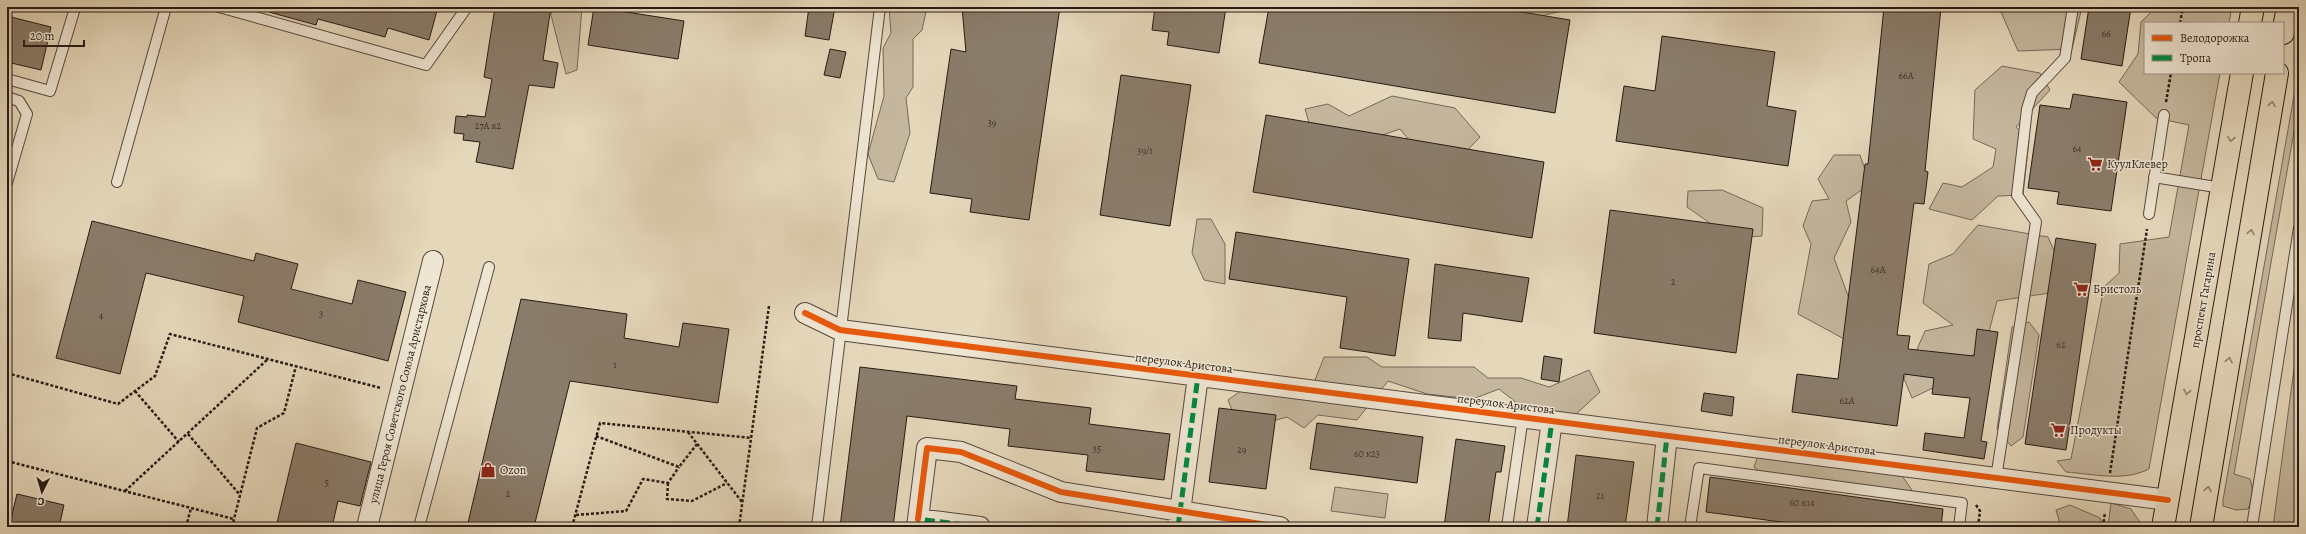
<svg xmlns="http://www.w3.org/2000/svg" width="2306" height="534" font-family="Alegreya,serif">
  <rect width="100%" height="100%" fill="#e5d7ba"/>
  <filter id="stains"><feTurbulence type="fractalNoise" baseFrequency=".005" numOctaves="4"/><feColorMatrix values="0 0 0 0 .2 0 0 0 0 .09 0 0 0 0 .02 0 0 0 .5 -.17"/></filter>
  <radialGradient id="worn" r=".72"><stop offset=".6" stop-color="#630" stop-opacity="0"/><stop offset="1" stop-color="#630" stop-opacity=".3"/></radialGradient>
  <path fill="#c5b79e" stroke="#766859" d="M553,7H582L577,70L566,74L551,15Z
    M889,7H927L922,30L913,39V87L906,98L910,133L894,182L878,179L868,154L884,96L883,48L891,33Z
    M1485,7H1573L1574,8L1512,23Z
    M2002,7H2082L2072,49L2018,51L2001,12Z
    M2156,7H2232L2229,23H2145V73H2220L2149,469C2123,482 2094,474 2066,472L2057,461L2071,459L2104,287L2119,273L2120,244L2169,237L2189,125L2156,118L2119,82L2138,54L2141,22Z
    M2002,66L2040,73L2050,90L2016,127L2029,140L2023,195L1998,196L1972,220L1929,209L1943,183L1962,187L1993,167L1996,149L1973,139L1975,90Z
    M2299,67V103L2234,474L2250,479C2254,490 2252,499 2248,509L2236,510L2223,506V500Z
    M1392,96L1455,108L1480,137L1461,157L1421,155L1400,129L1359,143L1312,133L1305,109L1328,104L1349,116Z
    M1834,155H1860L1870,184L1846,201L1851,222L1834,258L1856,317L1848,341L1798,314L1811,244L1803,226L1812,201L1829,199L1818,179Z
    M1722,190L1763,208L1762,236L1731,238L1687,207L1688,191Z
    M1197,219H1211L1225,244V284L1204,280L1192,253Z
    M1978,225L2048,237L2061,266L2056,292L1997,301L1984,351L1949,363L1935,387L1912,398L1904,379L1925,331L1953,325L1923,303L1929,264L1953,254Z
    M2029,322L2039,335L2023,437L2011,446L1997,429L2012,327Z
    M2299,331V527H2273Z
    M1324,357H1367L1382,367H1474L1488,378H1521L1549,387L1589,370L1600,392L1575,415L1518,404L1499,389L1473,399L1427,394L1388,381L1357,420L1318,415L1304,428L1287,417L1240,430L1228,400L1253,382L1310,393Z
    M1799,441L1825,462L1900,473L1912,490L1903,499L1772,482L1754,467L1758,456L1782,453Z
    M1335,487L1388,494L1385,518L1331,511Z
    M2111,503L2131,509L2141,524V527H2108Z
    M2070,505L2100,518L2104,527H2061L2056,510Z"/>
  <path fill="#8a7c6a" stroke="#271a14" d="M270,7H438L429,40L388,28L385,37L318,19L316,25L269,12Z
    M495,7H551L543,60L558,63L554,88L529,85L513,169L476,162L480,142L463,140L464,134L454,133L456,116L467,117V115L485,117L492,79L484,77Z
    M594,7L684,21L678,59L588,45Z
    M809,7H835L829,40L805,36Z
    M962,7H1060L1029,220L970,212L972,199L930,193L951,49L966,52Z
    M1155,7H1226L1219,53L1167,45L1169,32L1152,30Z
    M1269,7H1491L1570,20L1555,113L1259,63Z
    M1884,7H1941L1925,171L1928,172L1924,204L1914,203L1897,335L1910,336L1908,349L1974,356L1977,329L1998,332L1981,441L1987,442L1984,459L1923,450L1925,433L1964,438L1970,398L1932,394L1934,378L1904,374L1897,426L1792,412L1797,374L1838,379L1865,164H1868Z
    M2089,7H2131L2122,66L2081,59Z
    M7,16L51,27L41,70L7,62Z
    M1662,36L1775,52L1767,106L1796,111L1788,166L1616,141L1624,86L1655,91Z
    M830,49L846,52L840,78L824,75Z
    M1121,75L1191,85L1170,226L1100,215Z
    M2073,94L2127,102L2111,211L2057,204L2059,192L2028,188L2040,105L2070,109Z
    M1266,115L1544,162L1532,238L1253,192Z
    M1610,210L1753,229L1736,353L1594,333Z
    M92,221L254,261L256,253L298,264L291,289L352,304L358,280L406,292L388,361L238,322L244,296L146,273L120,374L56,358Z
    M1236,232L1409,259L1395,356L1340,348L1347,297L1229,279Z
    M2056,238L2096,244L2066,450L2025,444Z
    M1435,264L1529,278L1522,322L1463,313L1461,341L1428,338Z
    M521,299L627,314L624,338L679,347L683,323L729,329L718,403L570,381L534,527H467Z
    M1544,356L1562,359L1559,382L1541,379Z
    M860,367L1017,386L1015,399L1091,408L1089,424L1170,434L1164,480L1086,471L1088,455L1008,446L1010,429L907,416L893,527H840Z
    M1704,393L1734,397L1732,416L1701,411Z
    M1219,408L1276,415L1266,489L1209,482Z
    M1317,423L1423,437L1417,483L1310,469Z
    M1456,439L1505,446L1501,472H1496L1488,527H1444Z
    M296,443L371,462L360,506L338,501L332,527H276Z
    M1576,455L1634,462L1625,527H1567Z
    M1710,477L1943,509L1941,527H1819L1706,512Z
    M17,494L64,505L59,527H9Z"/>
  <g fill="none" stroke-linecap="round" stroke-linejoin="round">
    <g stroke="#56493e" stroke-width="12">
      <path id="lane" d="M219,7L426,65L467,7
        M7,79L50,91L75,8L70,7
        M7,97L19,101L27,114L7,183
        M2154,177L2222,188
        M117,182L166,7
        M2149,214L2164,115
        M1996,478L2036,222L2017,195L2027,109L2032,93L2065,58L2073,7
        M419,527L489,267
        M817,527L880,7
        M1507,527L1523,417
        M1690,527L1699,468L1962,503L1959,527
        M2252,527L2299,228"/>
    </g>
    <g stroke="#56493e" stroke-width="22">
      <path id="street" d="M805,313L840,330L2168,500
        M918,519L927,448L961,452L1061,492L1280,527
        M367,527L433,261
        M917,527L918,519L980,527
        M1178,527L1198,376
        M1537,527L1552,421
        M1657,527L1667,436"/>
    </g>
    <g stroke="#271a14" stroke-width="24">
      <path id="primary" d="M2250,23L2253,7
        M2283,33L2288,7
        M2163,527L2242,73
        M2201,527L2277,73"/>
    </g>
    <path stroke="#271a14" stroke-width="2.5" stroke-dasharray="3 2" stroke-linecap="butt" d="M2180,23L2183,7
      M2166,102L2171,73
      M7,373L118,404L155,376L170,334L381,388
      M135,391L179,442
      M688,432L742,502
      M188,434L240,495
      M596,436L679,467L697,444
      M7,461L234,519
      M2110,473L2147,229
      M668,483L667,499L692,501L727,483
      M125,491L268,359
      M1976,505L1980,511L1978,527
      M576,515L626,511L643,479L668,483L679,467
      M186,527L191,508
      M232,527L257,428L284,413L296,366
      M572,527L600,423L751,438
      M739,527L769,306
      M2103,527L2105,512"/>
    <use href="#lane" stroke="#eee5d2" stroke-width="10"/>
    <use href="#street" stroke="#eee5d2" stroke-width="20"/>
    <use href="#primary" stroke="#e5d7ba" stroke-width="22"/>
    <path stroke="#00873e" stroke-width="5" stroke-dasharray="10 5" stroke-linecap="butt" d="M917,527L918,519L980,527
      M1178,527L1198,376
      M1537,527L1552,421
      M1657,527L1667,436"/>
    <g stroke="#eee5d2" stroke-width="8">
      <path id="cycleway" d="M805,313L840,330L2168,500
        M918,519L927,448L961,452L1061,492L1280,527"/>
    </g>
    <use href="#cycleway" stroke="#e8590c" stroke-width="6"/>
  </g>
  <defs><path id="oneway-chevron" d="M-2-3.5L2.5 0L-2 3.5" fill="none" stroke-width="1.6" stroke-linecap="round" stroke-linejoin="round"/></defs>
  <g stroke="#90826f">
    <use href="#oneway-chevron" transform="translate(2272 104) rotate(-81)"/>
    <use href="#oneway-chevron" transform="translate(2231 139) rotate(100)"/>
    <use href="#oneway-chevron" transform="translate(2251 232) rotate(-80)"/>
    <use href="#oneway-chevron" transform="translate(2229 360) rotate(-80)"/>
    <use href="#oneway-chevron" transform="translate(2187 392) rotate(100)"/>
    <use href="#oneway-chevron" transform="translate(2208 489) rotate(-80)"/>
  </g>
  <defs>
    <g id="supermarket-bare" transform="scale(1.2)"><path d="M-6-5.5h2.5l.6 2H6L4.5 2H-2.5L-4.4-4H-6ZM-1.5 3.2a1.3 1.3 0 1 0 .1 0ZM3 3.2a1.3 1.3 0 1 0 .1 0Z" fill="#8f2418" stroke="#eee5d2" stroke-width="2.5" paint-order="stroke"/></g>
    <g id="shop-bare" transform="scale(1.2)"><path d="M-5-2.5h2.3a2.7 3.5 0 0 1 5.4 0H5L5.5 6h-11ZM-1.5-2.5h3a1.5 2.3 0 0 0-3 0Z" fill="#8f2418" stroke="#eee5d2" stroke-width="2.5" paint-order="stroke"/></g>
  </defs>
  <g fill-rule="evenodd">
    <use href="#supermarket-bare" x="2095" y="164"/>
    <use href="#supermarket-bare" x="2081" y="289"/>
    <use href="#supermarket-bare" x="2058" y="430"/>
    <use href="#shop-bare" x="488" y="470"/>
  </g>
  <g text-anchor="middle" stroke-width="3" stroke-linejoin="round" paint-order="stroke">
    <g font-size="10" fill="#40322a">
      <text x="2106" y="37">66</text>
      <text x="1906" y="79">66А</text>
      <text x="992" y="126">39</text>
      <text x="488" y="129">27А к2</text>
      <text x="2077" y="152">64</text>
      <text x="1145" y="154">39/1</text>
      <text x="1878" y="273">64А</text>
      <text x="1673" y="285">2</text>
      <text x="321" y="317">3</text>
      <text x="101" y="319">4</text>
      <text x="2061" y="348">62</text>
      <text x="615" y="368">1</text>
      <text x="1847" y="404">62А</text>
      <text x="1097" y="452">35</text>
      <text x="1242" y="453">29</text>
      <text x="1367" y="457">60 к23</text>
      <text x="327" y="486">5</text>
      <text x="508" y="497">2</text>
      <text x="1600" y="499">21</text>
      <text x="1802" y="506">60 к14</text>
    </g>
    <g font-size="12" fill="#271a14" stroke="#eee5d2" text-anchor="start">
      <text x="2107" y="168">КуулКлевер</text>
      <text x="2093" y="293">Бристоль</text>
      <text x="2070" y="434">Продукты</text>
      <text x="500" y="474">Ozon</text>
    </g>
    <g font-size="12" fill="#271a14" stroke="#eee5d2">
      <text transform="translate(2203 300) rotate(-80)" y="4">проспект Гагарина</text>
      <text transform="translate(1184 363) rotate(7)" y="4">переулок Аристова</text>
      <text transform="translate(400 394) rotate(-76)" y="4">улица Героя Советского Союза Аристархова</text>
      <text transform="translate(1506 404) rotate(7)" y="4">переулок Аристова</text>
      <text transform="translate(1827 445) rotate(7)" y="4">переулок Аристова</text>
    </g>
  </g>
  <rect width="2306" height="534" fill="none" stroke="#e5d7ba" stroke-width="24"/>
  <rect x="8" y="8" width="2290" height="518" fill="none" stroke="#271a14" stroke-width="2"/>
  <rect x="12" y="12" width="2282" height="510" fill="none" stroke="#271a14"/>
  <rect x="2144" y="22" width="140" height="52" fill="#eee5d2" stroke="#9e9486"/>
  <rect x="2152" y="35" width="20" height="6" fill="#e8590c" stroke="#9e9486"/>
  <text x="2180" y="42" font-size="12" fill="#271a14">Велодорожка</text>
  <rect x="2152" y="55" width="20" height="6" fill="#00873e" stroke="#9e9486"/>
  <text x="2180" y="62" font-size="12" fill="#271a14">Тропа</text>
  <g transform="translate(42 492) rotate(185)" stroke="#eee5d2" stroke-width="3" paint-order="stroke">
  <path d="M0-3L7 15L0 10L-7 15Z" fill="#271a14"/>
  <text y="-6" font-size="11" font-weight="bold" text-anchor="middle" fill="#271a14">С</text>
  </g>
  <path d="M24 40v6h60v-6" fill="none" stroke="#271a14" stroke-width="2"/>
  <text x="30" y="40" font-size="12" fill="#271a14" stroke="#eee5d2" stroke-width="3" paint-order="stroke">20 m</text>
  <rect width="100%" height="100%" filter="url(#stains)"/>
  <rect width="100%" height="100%" fill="url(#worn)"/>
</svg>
